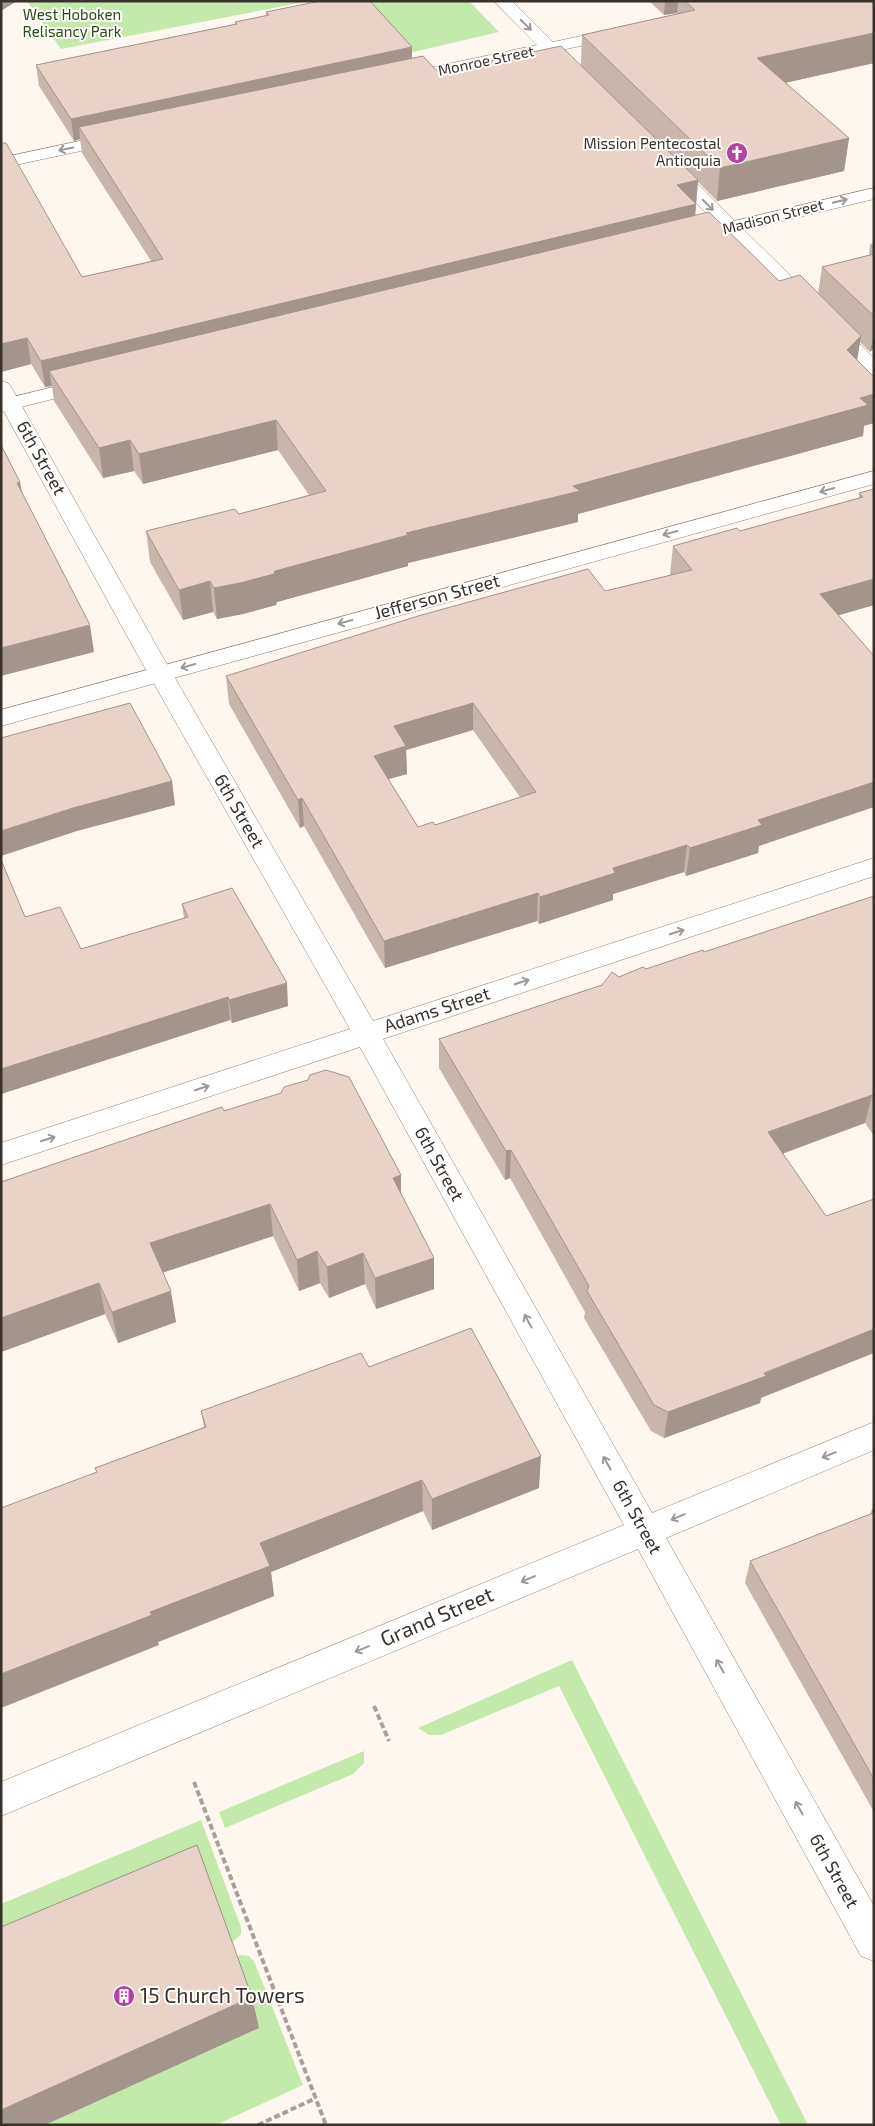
<svg xmlns="http://www.w3.org/2000/svg" width="875" height="2126" font-family="'Exo 2',sans-serif">
  <rect width="100%" height="100%" fill="#fef7f0"/>
  <path fill="#c3e9ab" d="M27,1H310L61,49Z
    M350,1H469L499,32L400,55Z
    M572,1660L808,2125H781L559,1686L441,1735H429L418,1728Z
    M364,1751V1763L353,1774L225,1828L219,1812Z
    M201,1820L241,1927V1934L230,1944L1,1964V1904Z
    M240,1955L249,1956L254,1961L303,2085L216,2125H45L258,2028L234,1957Z"/>
  <g fill="none" stroke-linecap="round" stroke-linejoin="round">
    <g stroke="#908071" stroke-width="1">
      <path id="street" d="M494,1H512L553,42L619,28L625,29L627,33L625,37L561,50L566,57L564,61C555,63 552,60 545,54L402,84L396,83L393,79L396,75L537,45Z
        M117,133L123,134L126,138L123,142L1,168V158Z
        M671,163L677,164L874,358V376L867,374L665,172L662,168L665,164Z
        M1,381L8,383L11,387L156,645L373,1021L874,858V876L383,1039L652,1513L874,1422V1450L666,1538L874,1906V1961L861,1956L638,1549L1,1816V1782L624,1525L360,1047L1,1165V1143L350,1029L132,645L1,406Z"/>
    </g>
    <g stroke="#908071" stroke-width="1">
      <path id="secondary" d="M874,188V199L691,243L684,241L682,237L684,233Z
        M90,378L97,380L100,384L97,388L1,412V400Z
        M874,471V484L1,726V710Z"/>
    </g>
    <path stroke="#a7a09a" stroke-width="4" stroke-dasharray="6 3" stroke-linecap="butt" d="M374,1706L389,1741
      M194,1782L326,2125
      M258,2125L316,2098"/>
    <use href="#street" fill="#fff" fill-rule="evenodd"/>
    <use href="#secondary" fill="#fff" fill-rule="evenodd"/>
  </g>
  <path fill="#c8b5ac" fill-rule="evenodd" d="M649,1H874V63L785,83L849,138L844,171L717,201L698,182L695,216L779,281L818,294L822,267L869,255L870,244L874,243V348L870,352L860,342L857,361L864,426L863,436L578,514V522L408,563V566L277,602L276,605L243,614L217,619L213,612L183,620L150,562L146,531L239,514L309,495L278,450L143,484L134,471L103,478L54,401L52,386L45,387L31,364L1,372V143L82,277L151,261L82,153L80,139L74,141L39,86L36,65L235,24V22L266,16V12L412,47V58L438,72L581,65L582,35L677,14V13L664,15Z
    M874,489V605L838,615L759,846L758,853L686,876L684,872L613,894V900L539,924L537,921L385,968L304,826L300,828L229,704L226,676L605,591L671,575L670,574L673,546L740,531L859,498V493ZM473,730L520,797L435,825L418,827L388,779L407,774L406,750Z
    M1,860L25,917L81,949L184,918L182,904L288,1006L232,1023L230,1020L1,1094Z
    M874,896V1136L865,1123L782,1154L760,1403L664,1438L651,1431L584,1318L585,1312L510,1178L505,1180L439,1068V1039L602,985L619,977L646,969L704,952Z
    M224,1111L401,1194L434,1289L376,1309L365,1284L329,1298L320,1283L299,1291L273,1236L163,1272L176,1322L118,1343L105,1314L1,1352V1182Z
    M369,1367L539,1488L432,1530L423,1511L271,1572L274,1596L158,1642L159,1645L95,1468L204,1427L201,1411Z
    M874,1509V1812L745,1583L750,1561L870,1514L872,1510Z"/>
  <path fill="#a3948c" d="M1,1H17L1,11Z
    M665,1H678L677,13L664,15Z
    M874,33V63L753,90L757,58Z
    M412,47V68L79,127L80,139L74,141L71,119Z
    M849,138L844,171L717,201L720,168Z
    M698,180L694,230L49,371L52,386L45,387L41,361L677,185Z
    M874,332V348L870,352Z
    M861,336L856,366L847,350Z
    M27,338L31,364L1,372V344Z
    M874,394V423L864,426L863,436L578,514V522L408,563V566L277,602L276,605L243,614L217,619L214,588L573,486Z
    M276,420L278,450L143,484L139,454Z
    M130,440L134,471L103,478L99,448Z
    M20,482L25,509L17,483Z
    M874,579V605L816,622L820,594Z
    M210,581L213,612L183,620L179,590Z
    M90,625L94,652L1,676V648Z
    M473,703V730L406,750L407,774L375,783L374,756L394,726Z
    M172,781L175,805L77,831L1,856V831L73,808Z
    M874,782V807L759,846L758,853L686,876L690,848L758,820Z
    M302,798L304,826L300,828L298,800Z
    M687,845L684,872L613,894V900L539,924L540,897L613,868Z
    M538,893L537,921L385,968L384,941Z
    M287,983L288,1006L232,1023L229,1000Z
    M228,997L230,1020L1,1094V1069Z
    M872,1095L865,1123L762,1161L768,1132Z
    M511,1150L510,1178L505,1180L506,1151Z
    M401,1175V1207L393,1178Z
    M270,1204L273,1236L156,1275L150,1243Z
    M317,1251L320,1283L299,1291L297,1260Z
    M363,1253L365,1284L329,1298L327,1267Z
    M434,1258V1289L376,1309L375,1278Z
    M99,1283L105,1314L1,1352V1318Z
    M171,1291L176,1322L118,1343L112,1312Z
    M874,1329V1353L761,1398L760,1403L664,1438L668,1412Z
    M541,1456L539,1488L432,1530V1499Z
    M422,1480L423,1511L271,1572L274,1596L158,1642L159,1645L1,1708V1674L150,1612L260,1543Z
    M252,1997L259,2028L45,2125H1V2110Z"/>
  <path fill="#e9d3c8" stroke="#a3948c" fill-rule="evenodd" d="M320,1H370L412,47L71,119L36,65L237,24L235,22L269,15L266,12Z
    M685,1H874V33L757,58L849,138L720,168L582,35L695,10Z
    M561,46L698,180L677,185L696,204L41,361L27,338L1,344V143H6L82,277L163,259L79,127L423,56L438,72Z
    M709,212L779,281L800,275L861,336L847,350L874,377V394L860,398L868,405L573,486L580,491L406,533L408,535L275,571L274,574L240,583L214,588L210,581L179,590L146,531L235,509L239,514L326,491L276,420L139,454L130,440L99,448L49,371Z
    M874,254V316L822,267Z
    M1,445L20,482L17,483L90,625L1,648Z
    M874,489V579L820,594L874,656V782L758,820L762,825L690,848L687,845L613,868L615,873L540,897L538,893L384,941L302,798L298,800L226,676L418,616L588,569L605,591L692,570L673,546L737,528L740,531L863,497L859,493ZM473,703L536,792L435,825L433,822L418,827L374,756L406,746L394,726Z
    M130,703L172,781L73,808L1,831V738Z
    M1,860L25,917L60,907L81,949L188,917L182,904L232,888L287,983L229,1000L228,997L1,1069Z
    M874,896V1098L872,1095L768,1132L826,1216L874,1199V1329L764,1373L766,1376L668,1412L654,1405L587,1291L589,1286L511,1150L506,1151L439,1039L602,985L612,972L619,977L643,967L646,969L703,950L704,952Z
    M326,1070L349,1077L401,1175L393,1178L434,1258L375,1278L363,1253L327,1267L317,1251L297,1260L270,1204L150,1243L171,1291L112,1312L99,1283L1,1318V1182L222,1107L224,1111L281,1093L284,1087L308,1080L310,1075Z
    M471,1328L541,1456L432,1499L422,1480L260,1543L270,1566L150,1612L152,1615L1,1674V1508L97,1472L95,1468L206,1427L201,1411L361,1353L369,1367Z
    M874,1509V1779L750,1561L873,1513L872,1510Z
    M197,1845L252,1997L1,2110V1927Z"/>
  <defs><path id="oneway-shaft" d="M-6 0H5M1.5-3L5.5 0L1.5 3" fill="none" stroke-width="1.6" stroke-linecap="round" stroke-linejoin="round" transform="scale(1.25)"/></defs>
  <g stroke="#9c9896">
    <use href="#oneway-shaft" transform="translate(526 25) rotate(45)"/>
    <use href="#oneway-shaft" transform="translate(66 149) rotate(168)"/>
    <use href="#oneway-shaft" transform="translate(840 201) rotate(-14)"/>
    <use href="#oneway-shaft" transform="translate(708 205) rotate(45)"/>
    <use href="#oneway-shaft" transform="translate(827 490) rotate(165)"/>
    <use href="#oneway-shaft" transform="translate(670 533) rotate(165)"/>
    <use href="#oneway-shaft" transform="translate(345 622) rotate(165)"/>
    <use href="#oneway-shaft" transform="translate(188 666) rotate(164)"/>
    <use href="#oneway-shaft" transform="translate(677 932) rotate(-18)"/>
    <use href="#oneway-shaft" transform="translate(522 982) rotate(-18)"/>
    <use href="#oneway-shaft" transform="translate(202 1088) rotate(-18)"/>
    <use href="#oneway-shaft" transform="translate(48 1139) rotate(-18)"/>
    <use href="#oneway-shaft" transform="translate(528 1321) rotate(-119)"/>
    <use href="#oneway-shaft" transform="translate(829 1455) rotate(158)"/>
    <use href="#oneway-shaft" transform="translate(607 1463) rotate(-119)"/>
    <use href="#oneway-shaft" transform="translate(678 1517) rotate(157)"/>
    <use href="#oneway-shaft" transform="translate(528 1579) rotate(157)"/>
    <use href="#oneway-shaft" transform="translate(362 1649) rotate(157)"/>
    <use href="#oneway-shaft" transform="translate(720 1666) rotate(-119)"/>
    <use href="#oneway-shaft" transform="translate(799 1808) rotate(-119)"/>
  </g>
  <defs>
    <g id="church-disc" transform="scale(1.125)"><circle r="9.5" fill="#b5449f" stroke="#fff"/><path d="M-1.2-6h2.4v3.5h3.3v2.4h-3.3V6h-2.4V-.1h-3.3v-2.4h3.3Z" fill="#fff"/></g>
    <g id="building-disc" transform="scale(1.125)"><circle r="9.5" fill="#b5449f" stroke="#fff"/><path d="M-4-6H4V6H1V3H-1V6H-4ZM-2.5-4.3h1.7v1.8h-1.7ZM.8-4.3h1.7v1.8H.8ZM-2.5-1h1.7V.8h-1.7ZM.8-1h1.7V.8H.8Z" fill="#fff"/></g>
  </defs>
  <g fill-rule="evenodd">
    <use href="#church-disc" x="737" y="153"/>
    <use href="#building-disc" x="124" y="1996"/>
  </g>
  <g text-anchor="middle" stroke-width="4" stroke-linejoin="round" paint-order="stroke">
    <g font-size="15" fill="#2b4b0f" stroke="#fff">
      <text x="72" y="20">West Hoboken<tspan x="72" dy="17">Relisancy Park</tspan></text>
    </g>
    <g font-size="15" fill="#39322c" stroke="#fff">
      <text transform="translate(486 61) rotate(-12)" y="5">Monroe Street</text>
      <text transform="translate(773 217) rotate(-14)" y="5">Madison Street</text>
    </g>
    <g font-size="15" fill="#39322c" stroke="#fff" text-anchor="end">
      <text x="721" y="149">Mission Pentecostal<tspan x="721" dy="17">Antioquia</tspan></text>
    </g>
    <g font-size="18" fill="#39322c" stroke="#fff">
      <text transform="translate(41 458) rotate(61)" y="6">6th Street</text>
      <text transform="translate(437 597) rotate(-15)" y="6">Jefferson Street</text>
      <text transform="translate(239 811) rotate(60)" y="6">6th Street</text>
      <text transform="translate(437 1010) rotate(-18)" y="6">Adams Street</text>
      <text transform="translate(439 1164) rotate(61)" y="6">6th Street</text>
      <text transform="translate(637 1517) rotate(61)" y="6">6th Street</text>
      <text transform="translate(834 1871) rotate(61)" y="6">6th Street</text>
    </g>
    <g font-size="21" fill="#39322c" stroke="#fff">
      <text transform="translate(437 1617) rotate(-23)" y="7">Grand Street</text>
    </g>
    <g font-size="21" fill="#39322c" stroke="#fff" text-anchor="start">
      <text x="140" y="2003">15 Church Towers</text>
    </g>
  </g>
  <rect width="875" height="2126" fill="none" stroke="#39322c" stroke-width="5"/>
</svg>
